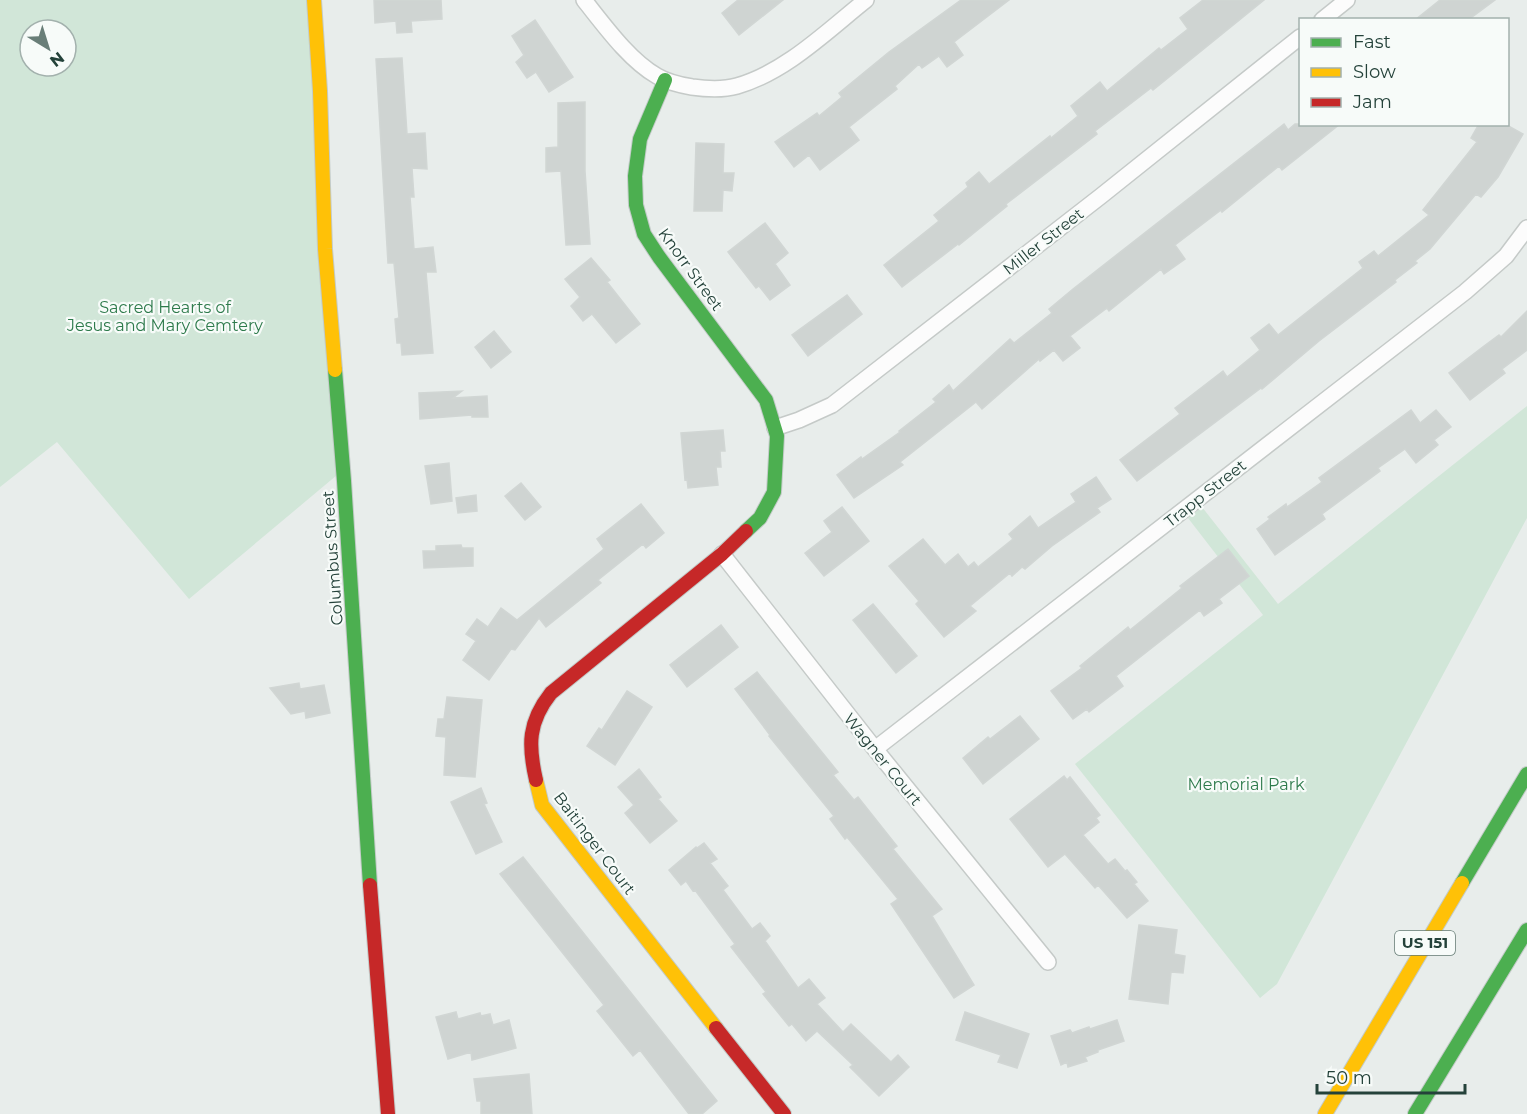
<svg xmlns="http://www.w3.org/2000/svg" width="1527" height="1114" font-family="Montserrat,sans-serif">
  <rect width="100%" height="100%" fill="#e8edeb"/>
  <path fill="#d1e6d8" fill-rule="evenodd" d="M0,0H314L343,470L189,599L57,442L0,487ZM30,30H66V66H30Z
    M1527,406V518L1277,984L1260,998L1075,764L1263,615L1188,518L1202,507L1278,604Z"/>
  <path fill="#cfd4d2" stroke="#d1d6d4" stroke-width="1.5" d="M374,0H441L442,19L411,21L412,32L397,33L396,21L375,23Z
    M738,0H783L739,35L722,13Z
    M961,0H1009L954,42L963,55L947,67L939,56L922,68L919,64L895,86L897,89L849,127L859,140L820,170L809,155L794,167L775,142L817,113L819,116L842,97L839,93L889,52Z
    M1203,0H1264L1153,90L1151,88L1095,131L1097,134L1006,204L1007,206L959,245L958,244L902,287L884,265L939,221L934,215L968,187L966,183L979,172L989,184L1050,136L1051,138L1078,116L1071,106L1100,82L1107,91L1159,48L1161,50L1188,29L1180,18Z
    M1440,0H1495L1468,20H1415Z
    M535,20L573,77L549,92L536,72L527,78L516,62L524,55L512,36Z
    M402,58L407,134L425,133L427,169L412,168L414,197H410L414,249L433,247L436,272H426L433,353L402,355L401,343H397L395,319L399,318L394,263H388L376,59Z
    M585,102V171L590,244L566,245L561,171L546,172V148L558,147V103Z
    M1284,124L1288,130L1295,124H1340L1282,170L1279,166L1222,212L1221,210L1175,245L1185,259L1164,274L1161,269L1109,311L1107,308L1070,336L1080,348L1063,361L1054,350L1040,361L1039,359L982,409L976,402L900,462L903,465L854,498L837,475L861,457L862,459L900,432L899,431L936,402L933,399L949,385L953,391L1010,339L1014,343L1052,313L1049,309L1073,289Z
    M1479,124H1505L1523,134L1498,177L1481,197L1476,194L1430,249L1415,261L1417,263L1395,280L1396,282L1319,341L1262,389L1261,388L1137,481L1120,460L1180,414L1175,408L1223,371L1227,377L1260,350L1251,338L1269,324L1278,335L1363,268L1359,262L1374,251L1378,256L1429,215L1423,210L1477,142L1471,138Z
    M696,143L724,144L723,173H734L732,191L723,190L722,211H694Z
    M765,223L788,253L775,264L790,285L770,300L759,286L756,288L728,252Z
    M591,258L610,280L607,282L640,324L616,343L592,314L583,321L571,306L580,297L565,279Z
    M847,295L862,314L808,356L792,335Z
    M1527,311V350L1502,369L1505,373L1470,400L1449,373L1484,346L1499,335L1501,337Z
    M494,331L511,352L491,368L475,347Z
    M462,391L453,398L487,396L488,417H472V415L420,419L419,393Z
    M1411,410L1420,423L1436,410L1451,427L1434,440L1438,445L1416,463L1405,449L1378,468L1380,471L1322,514L1325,519L1275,555L1257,529L1270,519L1268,517L1286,504L1287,507L1322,482L1319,478Z
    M723,430L725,451H720L721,467H716L718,485L688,488L687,479L685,480L681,433Z
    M449,463L452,501L431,504L425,466Z
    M1096,477L1111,499L1097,508L1100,512L1052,546L1025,569L1022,567L1012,576L1010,573L970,606L976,611L944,637L916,604L919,601L889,566L923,539L945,565L958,554L968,567L974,562L978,567L1013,539L1009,534L1030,516L1038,528L1076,502L1071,494Z
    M521,483L541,507L525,520L505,496Z
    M476,495L477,511L458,513L456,498Z
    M641,504L664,533L646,548L643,544L598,580L601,583L546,627L539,618L515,650L511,649L489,680L463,660L476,641L466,634L477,619L488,627L501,608L517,620L604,549L597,539Z
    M842,507L869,541L824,576L805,553L832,532L824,521Z
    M461,545L462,548H473V566L424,568L423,551H436V546Z
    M1228,549L1249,576L1219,599L1222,603L1204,616L1200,610L1116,676L1123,686L1089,712L1087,709L1073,719L1051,691L1082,668L1080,666L1128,627L1130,630L1182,588L1180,586Z
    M873,604L917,656L896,673L853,620Z
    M721,625L738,647L687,687L670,665Z
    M757,672L838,772L833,775L854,800L858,797L897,846L893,849L942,909L932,916L974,985L954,998L891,904L898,899L871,866L847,837L845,839L830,819L834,816L769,736L770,735L735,689Z
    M299,683L300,689L324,685L330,713L306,718L305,711L291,714L270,688Z
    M627,691L652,707L615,765L587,746L599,728L602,730Z
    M447,697L482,700L475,777L444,775L446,737L436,736L438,719H444Z
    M1020,716L1039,739L983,784L963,758L988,737L990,739Z
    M639,769L661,797L658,799L677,821L650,843L625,813L634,805L618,787Z
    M1064,776L1067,780L1070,777L1100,815L1096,818L1099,822L1083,835L1108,864L1115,859L1125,871L1127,870L1137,882L1134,884L1148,901L1127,918L1098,885L1095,888L1065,854L1048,867L1010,819Z
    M481,788L487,803L484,804L502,842L476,854L451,802Z
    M704,843L717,859L710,863L728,886L723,890L752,929L760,923L770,936L765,941L798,988L809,979L825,998L817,1004L843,1032L851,1024L891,1062L898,1055L909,1067L879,1096L850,1067L853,1065L817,1031L806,1041L792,1024L789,1026L763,994L766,992L731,947L735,944L695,890L693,891L686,881L681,885L669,870L696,847L697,848Z
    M523,857L717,1101L702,1114H689L640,1050L633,1056L597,1011L604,1005L500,874Z
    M1139,925L1177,930L1174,954L1185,956L1183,973L1171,972L1168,1004L1129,999Z
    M456,1012L458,1019L480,1013L481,1016L490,1014L493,1025L509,1020L516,1048L472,1060L471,1052L448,1059L436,1017Z
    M965,1012L1029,1034L1017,1068L998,1062L1001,1055L956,1040Z
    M1117,1020L1124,1041L1098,1050V1052L1085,1057L1087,1061L1068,1067L1067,1062L1061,1065L1051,1036L1070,1030L1072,1033L1089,1027L1090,1029Z
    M529,1074L532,1114H481V1101H477L474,1079Z"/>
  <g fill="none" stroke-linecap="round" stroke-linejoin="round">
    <g stroke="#c5cac8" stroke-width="18">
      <path id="street" d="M584,0C604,25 629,60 657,76C667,82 680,85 692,87C706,89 723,90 737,86C786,72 827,31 866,0
        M1322,20L1347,0
        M775,428L799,420L832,405L1101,196L1300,37
        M722,554L875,749L1048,962
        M875,749L1465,292L1506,256L1527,228"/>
    </g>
    <g stroke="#c3cbc8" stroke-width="16">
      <path id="fast" d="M665,80L640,139L635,176L636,205L644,234L659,257L766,400L777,436L774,492L760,518L746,531
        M335,370L344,481L370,885
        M1462,883L1527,774
        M1415,1114L1527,930"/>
    </g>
    <g stroke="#c3cbc8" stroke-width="16">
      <path id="slow" d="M314,0L320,91L325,249L335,370
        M536,780L542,805L716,1028
        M1325,1114L1462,883"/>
    </g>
    <g stroke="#c3cbc8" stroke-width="16">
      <path id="jam" d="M536,780C528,745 528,722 551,693L722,554L746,531
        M370,885L388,1114
        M716,1028L784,1114"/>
    </g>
    <use href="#street" stroke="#fcfcfc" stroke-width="15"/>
    <use href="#fast" stroke="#4caf50" stroke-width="14"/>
    <use href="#slow" stroke="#ffc107" stroke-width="14"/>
    <use href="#jam" stroke="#c62828" stroke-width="14"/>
  </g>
  <g text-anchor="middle" stroke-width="4.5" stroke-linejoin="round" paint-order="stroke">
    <rect fill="#f7fbf9" stroke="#637a73" stroke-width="1.5" x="1395" y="931" width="60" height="24" rx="4.5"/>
    <g font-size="15" font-weight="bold" fill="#24423a">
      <text x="1425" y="948">US 151</text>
    </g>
    <g font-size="16" fill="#24423a" stroke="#f7fbf9">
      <text transform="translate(1043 241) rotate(-38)" y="6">Miller Street</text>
      <text transform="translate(691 269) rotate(54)" y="6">Knorr Street</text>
      <text transform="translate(1205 493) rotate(-38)" y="6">Trapp Street</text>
      <text transform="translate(332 558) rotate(-94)" y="6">Columbus Street</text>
      <text transform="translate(883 759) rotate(51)" y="6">Wagner Court</text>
      <text transform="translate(595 843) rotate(53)" y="6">Baitinger Court</text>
    </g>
    <g font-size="16" fill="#2d7a4b" stroke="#f7fbf9">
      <text x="165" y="313">Sacred Hearts of<tspan x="165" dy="18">Jesus and Mary Cemtery</tspan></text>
      <text x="1246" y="790">Memorial Park</text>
    </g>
  </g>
  <rect x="1299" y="18" width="210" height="108" fill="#f7fbf9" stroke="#a3b1ad" stroke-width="1.5"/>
  <rect x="1311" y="38" width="30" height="9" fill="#4caf50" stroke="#a3b1ad" stroke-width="1.5"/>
  <text x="1353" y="48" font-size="18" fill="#24423a">Fast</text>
  <rect x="1311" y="68" width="30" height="9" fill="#ffc107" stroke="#a3b1ad" stroke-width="1.5"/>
  <text x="1353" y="78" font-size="18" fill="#24423a">Slow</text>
  <rect x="1311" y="98" width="30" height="9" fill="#c62828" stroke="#a3b1ad" stroke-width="1.5"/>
  <text x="1353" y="108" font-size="18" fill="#24423a">Jam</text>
  <g transform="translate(48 48) rotate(142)"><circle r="28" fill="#f7fbf9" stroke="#a3b1ad" stroke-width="1.5"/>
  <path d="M0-4.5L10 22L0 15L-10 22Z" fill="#697e78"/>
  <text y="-9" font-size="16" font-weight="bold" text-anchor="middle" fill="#24423a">N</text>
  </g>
  <path d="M1317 1084v9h148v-9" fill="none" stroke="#24423a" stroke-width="3"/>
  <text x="1326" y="1084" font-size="18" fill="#24423a" stroke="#f7fbf9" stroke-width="4.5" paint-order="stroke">50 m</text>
</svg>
